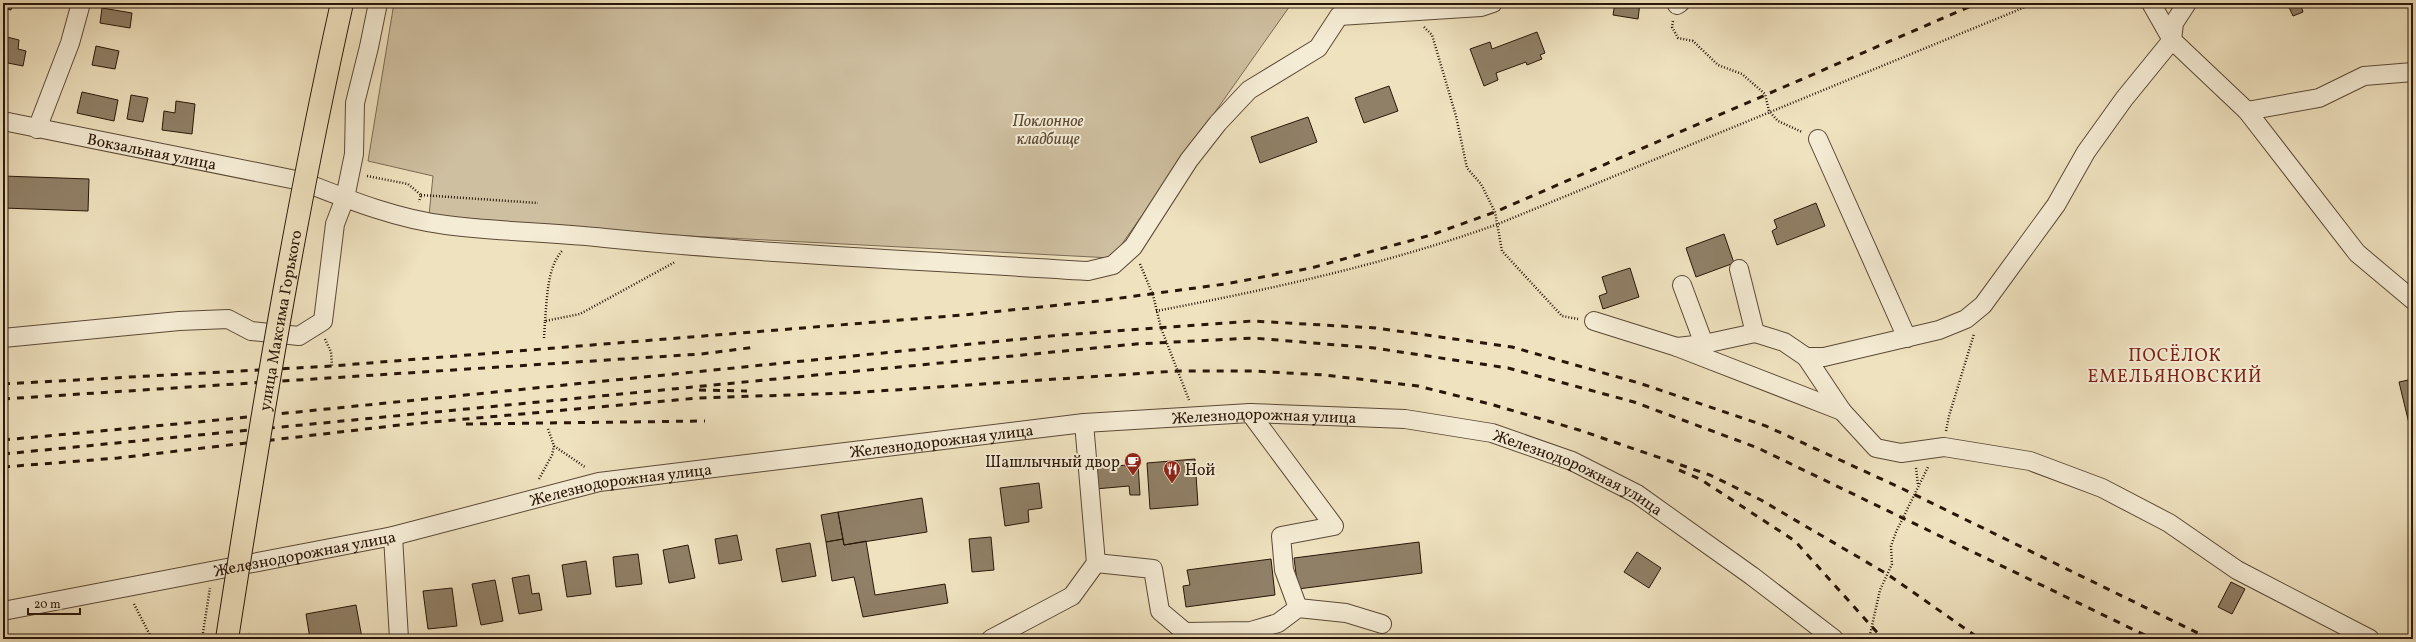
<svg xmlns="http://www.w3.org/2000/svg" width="2416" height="642" font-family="Vollkorn,serif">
  <rect width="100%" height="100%" fill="#efe2bf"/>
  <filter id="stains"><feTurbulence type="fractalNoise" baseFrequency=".005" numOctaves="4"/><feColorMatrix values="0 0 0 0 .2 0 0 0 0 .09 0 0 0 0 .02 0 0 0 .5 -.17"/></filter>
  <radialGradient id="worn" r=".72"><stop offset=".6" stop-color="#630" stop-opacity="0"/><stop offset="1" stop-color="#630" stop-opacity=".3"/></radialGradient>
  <path fill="#cebfa0" stroke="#7c6a54" d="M394,3H1292L1112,258L651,234L429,215L433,176L368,161Z"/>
  <path fill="#908067" stroke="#2a1608" d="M3,3H13L11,10L3,8Z
    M1615,3H1640L1638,19L1613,15Z
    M2287,3H2309L2301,6L2303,12L2293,16Z
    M102,8L132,13L130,28L100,23Z
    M1537,32L1545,53L1540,55L1542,59L1527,65L1526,62L1496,73L1498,80L1484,86L1470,49L1490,42L1492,49Z
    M3,36L19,40L18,49L26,51L23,66L3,62Z
    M96,46L119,51L115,69L92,65Z
    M1389,86L1398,111L1364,123L1355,98Z
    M82,92L118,100L114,121L77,113Z
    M131,95L148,98L143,122L127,119Z
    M176,101L195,104L192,134L162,130L164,111L175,113Z
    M1308,117L1317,142L1260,163L1251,137Z
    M3,176L89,179L88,211L3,208Z
    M1816,203L1825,226L1777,245L1772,231L1777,228L1774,220Z
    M1724,234L1734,263L1696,277L1686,248Z
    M1630,268L1639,297L1603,309L1599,296L1607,293L1602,277Z
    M2413,379V440L2399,382Z
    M1195,459L1198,505L1150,509L1147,463Z
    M1138,464L1140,495H1130L1129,486L1095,489L1094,468Z
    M1039,483L1042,508L1028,510L1029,522L1005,526L1000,488Z
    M922,498L927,532L844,545L838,512Z
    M838,512L843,539L826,542L821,515Z
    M737,535L742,560L719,564L715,539Z
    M991,537L994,570L972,572L969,539Z
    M843,539L844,545L866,541L875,595L945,584L948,603L863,617L854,577L832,581L826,542Z
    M1419,542L1422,573L1298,589L1294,558Z
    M810,543L816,576L782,582L776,549Z
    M688,545L695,578L669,583L663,550Z
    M1637,552L1661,568L1649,588L1624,572Z
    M638,554L642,584L616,587L613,557Z
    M1271,559L1275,595L1186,607L1183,586L1190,585L1187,570Z
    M586,561L591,594L567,597L562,565Z
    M529,575L532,594L539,593L542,610L519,614L512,578Z
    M495,580L503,621L481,625L472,584Z
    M2231,582L2245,589L2232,614L2218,607Z
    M452,588L457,626L428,629L423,591Z
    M356,605L362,638L310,639L306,614Z"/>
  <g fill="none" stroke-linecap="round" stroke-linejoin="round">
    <g stroke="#5b4936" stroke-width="20">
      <g id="minor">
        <path d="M2151,3L2172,40L2247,111L2357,253L2413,300"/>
        <path d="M1677,5L1680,3"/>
        <path d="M1339,16L1481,7L1493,3"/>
        <path d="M2247,111L2319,98L2364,76L2413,72"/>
        <path id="s1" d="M3,121L301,181C347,199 396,219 446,225C499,232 552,232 605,238C766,254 927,261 1088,271L1113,265L1133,247L1189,160L1218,123L1249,90L1318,48L1339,16"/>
        <path d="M37,129L70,43L81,3"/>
        <path d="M1818,139L1907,338"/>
        <path d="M1739,269L1755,333L1784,342L1806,357H1824L1939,330L1966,319L1983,305L2056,205L2086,152L2124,99L2172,40L2174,23L2187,3"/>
        <path d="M1682,285L1704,344"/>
        <path d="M1594,321L1677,347L1704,344L1755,333"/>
        <path d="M3,338L179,321L228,319L251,331L299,336L323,321L335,224L345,198L354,154L355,103L369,47L378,3"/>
        <path d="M1677,347L1842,411"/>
        <path d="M1806,357L1842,411L1876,448L1901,453L1944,447L2030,461L2102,488L2169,523L2237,570L2370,639"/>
        <path d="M1250,413L1334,526L1281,536L1284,570L1298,608"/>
        <path d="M393,536L399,639"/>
        <path d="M1096,563L1153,569L1160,611L1185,632L1251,631L1278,623L1298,608L1346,613L1382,624"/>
        <path id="s2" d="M3,611L393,536L599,482L1084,423L1250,413L1405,419L1492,433L1572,461L1637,494L1752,576L1834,639"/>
        <path d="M991,639L1072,596L1096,563L1084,423"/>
      </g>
    </g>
    <path stroke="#2a1608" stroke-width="2.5" stroke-dasharray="1 2" stroke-linecap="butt" d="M1673,21L1672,27L1678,38L1693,41L1718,65L1742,74L1765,94L1769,111L1778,121L1802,132
      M1424,27L1432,35L1456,116L1467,168L1481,184L1495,212L1502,251L1562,316L1578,319
      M367,176L408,184L421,195L419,202
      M421,195L538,203
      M1140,264L1153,295L1161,328L1189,400
      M1156,311C1272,289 1387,264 1498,224L2035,3
      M545,321C547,300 547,267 562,251
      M544,338L545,321L580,314L675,262
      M325,339L331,352L332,366
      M548,429L554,446L585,467
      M1946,431L1949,416L1974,334
      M1916,468L1918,485
      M539,479L552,455L554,446
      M134,604L152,639
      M202,639L210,588
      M249,639L250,633
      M1869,639L1880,590L1892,564L1891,546L1896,532L1928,467"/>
    <use href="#minor" stroke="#f5ecd5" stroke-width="18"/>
    <path stroke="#2a1608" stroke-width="3" stroke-dasharray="7 7" stroke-linecap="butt" d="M3,384L332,366L963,315L1098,301L1225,284L1311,268L1431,235L1495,212L1978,3
      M699,390L747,391
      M3,399L701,354L756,347
      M466,424L705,421
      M3,440L198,422L1061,335L1252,321L1376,328L1512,347L1639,383L1766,426L1901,488L2210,639
      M3,454L1136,344L1253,338L1374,348L1508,368L1634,402L1758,448L2153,639
      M3,467L118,458L400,425L698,398L849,393L1177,371H1252L1324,375L1418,386L1490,404L1579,430L1710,475L1761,500L1887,574L1980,639
      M1679,470L1700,479L1795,541L1883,639"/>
    <g stroke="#2a1608" stroke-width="24" stroke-linecap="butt">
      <g id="major-bridge">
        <path id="s3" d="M227,639C260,426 295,213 342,3"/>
      </g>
    </g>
    <use href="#major-bridge" stroke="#efe2bf" stroke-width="22"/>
  </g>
  <defs>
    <g id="cafe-pin" transform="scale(0.9)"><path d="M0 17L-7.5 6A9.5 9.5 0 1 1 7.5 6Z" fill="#8f2418" stroke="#f5ecd5"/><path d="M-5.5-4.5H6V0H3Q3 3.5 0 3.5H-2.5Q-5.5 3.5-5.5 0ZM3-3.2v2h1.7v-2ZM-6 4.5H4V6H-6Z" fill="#fff"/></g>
    <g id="restaurant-pin" transform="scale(0.9)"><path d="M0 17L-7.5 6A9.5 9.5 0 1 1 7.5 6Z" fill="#8f2418" stroke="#f5ecd5"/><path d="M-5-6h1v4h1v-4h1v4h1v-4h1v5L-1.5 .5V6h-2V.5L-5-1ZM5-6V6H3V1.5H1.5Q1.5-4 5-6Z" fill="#fff"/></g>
  </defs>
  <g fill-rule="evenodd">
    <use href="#cafe-pin" x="1133" y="461"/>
    <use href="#restaurant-pin" x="1172" y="469"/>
  </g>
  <g text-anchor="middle" stroke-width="4" stroke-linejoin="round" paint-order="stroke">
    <g font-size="16" font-style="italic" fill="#5b4936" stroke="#f5ecd5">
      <text x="1048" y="126">Поклонное<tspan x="1048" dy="18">кладбище</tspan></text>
    </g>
    <g font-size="16" fill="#2a1608" stroke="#f5ecd5">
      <text dy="6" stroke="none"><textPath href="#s1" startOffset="152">Вокзальная улица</textPath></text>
      <text dy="6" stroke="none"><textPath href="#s3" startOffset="323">улица Максима Горького</textPath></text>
      <text dy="6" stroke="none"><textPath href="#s2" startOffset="1279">Железнодорожная улица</textPath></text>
      <text dy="6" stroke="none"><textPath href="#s2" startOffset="955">Железнодорожная улица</textPath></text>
      <text dy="6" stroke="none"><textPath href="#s2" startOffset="1603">Железнодорожная улица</textPath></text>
      <text dy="6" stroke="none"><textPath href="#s2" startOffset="631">Железнодорожная улица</textPath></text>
      <text dy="6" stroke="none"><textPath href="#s2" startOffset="307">Железнодорожная улица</textPath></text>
    </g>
    <g font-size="16" fill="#2a1608" stroke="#f5ecd5" text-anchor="end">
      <text x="1120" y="467">Шашлычный двор</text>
      <text x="1185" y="475" text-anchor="start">Ной</text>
    </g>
    <g font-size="18" letter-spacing="1" fill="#7a1f14" stroke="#f5ecd5">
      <text x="2175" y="361">ПОСЁЛОК<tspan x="2175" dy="21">ЕМЕЛЬЯНОВСКИЙ</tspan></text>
    </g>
  </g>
  <rect width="2416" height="642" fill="none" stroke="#efe2bf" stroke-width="16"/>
  <rect x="4" y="4" width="2408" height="634" fill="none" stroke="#2a1608" stroke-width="2"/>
  <rect x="8" y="8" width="2400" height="626" fill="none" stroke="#2a1608"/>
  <path d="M28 608v6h52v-6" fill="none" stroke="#2a1608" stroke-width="2"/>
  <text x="34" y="608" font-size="12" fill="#2a1608" stroke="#f5ecd5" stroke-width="3" paint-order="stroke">20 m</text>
  <rect width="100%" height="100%" filter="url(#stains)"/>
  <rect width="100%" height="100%" fill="url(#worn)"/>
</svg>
